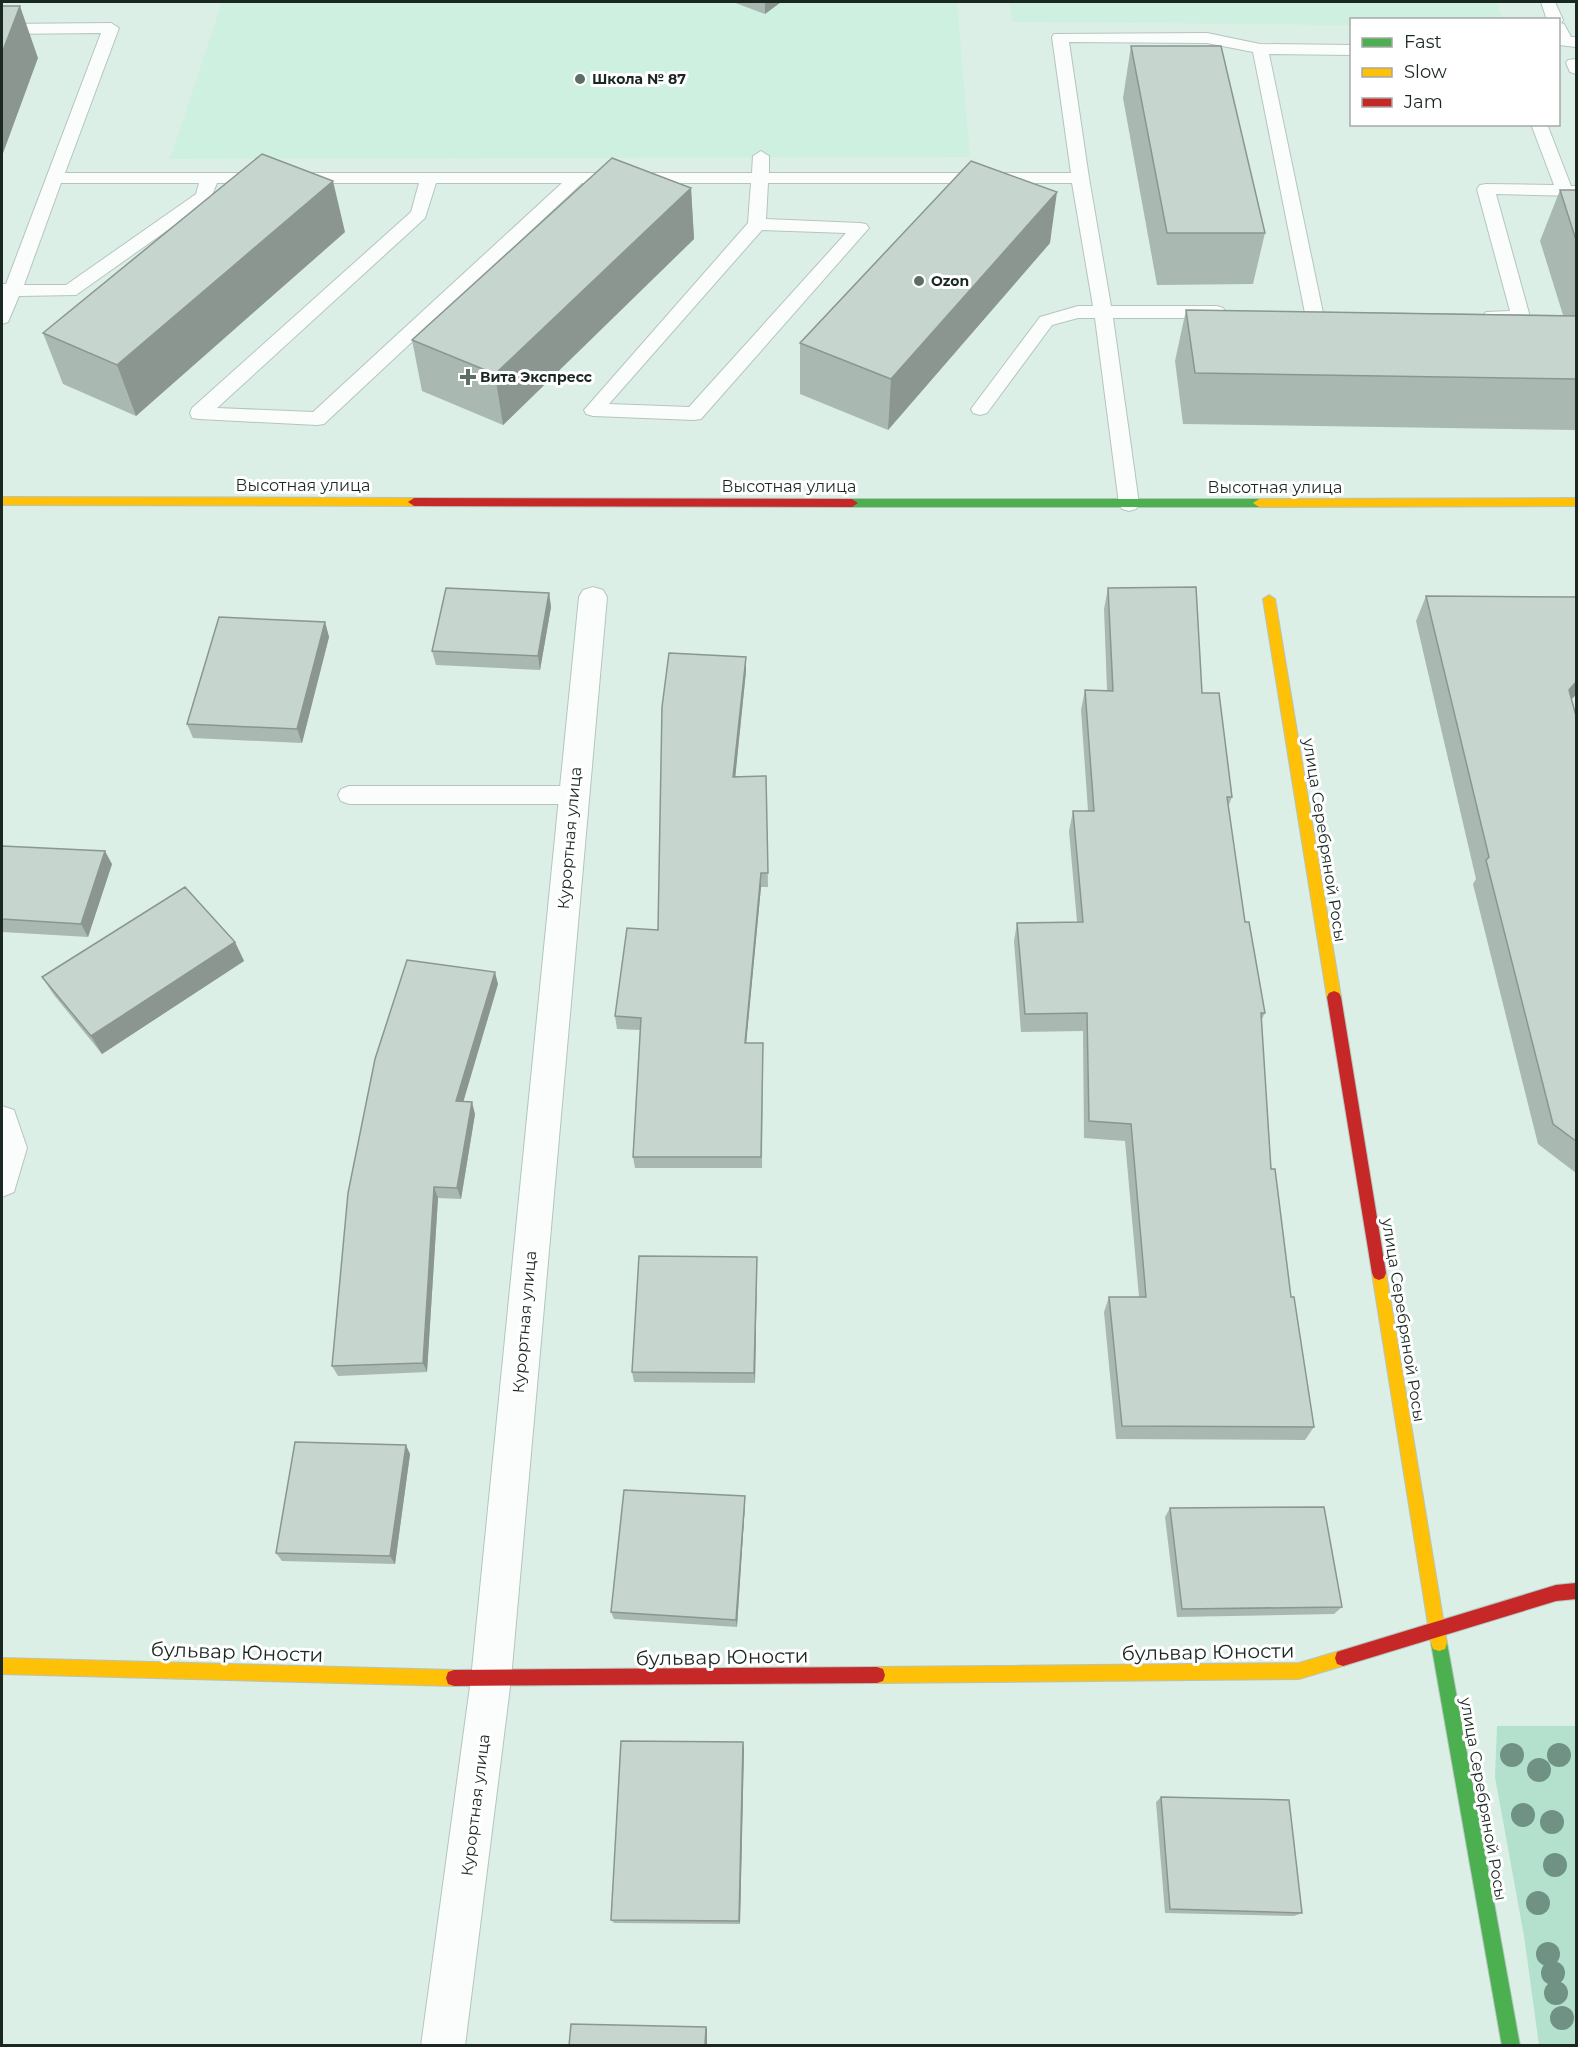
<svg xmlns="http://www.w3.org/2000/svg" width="1578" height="2047" font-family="Montserrat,sans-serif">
  <rect width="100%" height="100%" fill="#dbefe6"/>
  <path fill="#cef0e1" d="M222,2H957L970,157L170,159Z
    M1010,2H1496L1503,19L1352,20L1351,25L1012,22Z"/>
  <path fill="#b3e1cd" d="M1497,1726H1576V2045H1539L1524,1936L1495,1777Z"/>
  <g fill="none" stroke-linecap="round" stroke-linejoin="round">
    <g stroke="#b5c5be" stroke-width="2">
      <path id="lane" d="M1541,2H1555L1563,20L1561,23L1564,24L1571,37H1576V47L1559,45L1558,20H1547Z
        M111,23L119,28L65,173H752L753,156L761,151L769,156V173H1071L1052,37L1054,34L1207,33L1260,44L1352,45V55L1269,54L1323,313L1320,317H1308L1305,313L1253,52L1207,43L1069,42L1089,178L1111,306H1217L1223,308L1226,312L1223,316L1217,318H1113L1139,504L1136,509L1129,511L1122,509L1119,504L1095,318H1078L1052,325L987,413L980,415L973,413L971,409L1040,317L1078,306H1093L1072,183H768L766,219L860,223L866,224L869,228L701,419L694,420L593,416L586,414L584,410L748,223L751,183H582L324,424L317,425L199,419L192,418L190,413L192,408L411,212L419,183H217L210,200L76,295L19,296L8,322L2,324V284H6L101,33L2,34V24ZM61,183H199L196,194L66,285H24ZM436,183H562L313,412L217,408L425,218ZM762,230L846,233L689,407L609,404Z
        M1576,59V74L1570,72L1566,63L1568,60Z
        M1531,124H1547L1571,186H1576V196L1496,194L1530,317L1527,321C1515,324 1498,323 1486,320L1483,316L1486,312L1510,311L1477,189L1480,185L1486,184L1554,185Z
        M349,786H573L581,789L584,795L581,801L573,804H349L341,801L338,795L341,789Z"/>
    </g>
    <g stroke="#b5c5be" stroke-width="2">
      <path id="street" d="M593,587L603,590L607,597L511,1679L465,2046H421L471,1679L579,597L583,590Z
        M2,1106L14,1110L27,1148L14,1192L2,1197Z"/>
    </g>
    <g stroke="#b5c5be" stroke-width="2">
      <path id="fast" d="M852,499H1259L1265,503L1259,507H852L846,503Z
        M1439,1635L1445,1637L1447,1643L1520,2046H1502L1431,1643L1433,1637Z"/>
    </g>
    <g stroke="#b5c5be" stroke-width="2">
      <path id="slow" d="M2,497L414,498L420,502L414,506L2,505Z
        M1576,498V506L1259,507L1253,503L1259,499Z
        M1269,595L1275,599L1341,997L1339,1001H1329L1327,997L1263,599Z
        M1379,1266L1384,1268L1386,1273L1447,1643L1445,1649L1439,1651L1433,1649L1431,1643L1372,1273L1374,1268Z
        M1343,1650L1349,1652L1351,1658L1349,1664L1299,1679L877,1683L871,1681L869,1675L871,1669L877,1667L1299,1663Z
        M2,1658L454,1670L460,1672L462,1678L460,1684L454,1686L2,1674Z"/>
    </g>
    <g stroke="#b5c5be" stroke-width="2">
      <path id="jam" d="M414,498L852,499L858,503L852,507L414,506L408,502Z
        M1334,991L1339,993L1341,997L1386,1273L1384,1278L1379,1280L1374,1278L1372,1273L1327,997L1329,993Z
        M1576,1583V1599L1556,1601L1343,1666L1337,1664L1335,1658L1337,1652L1343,1650L1556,1585Z
        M877,1667L883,1669L885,1675L883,1681L877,1683L454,1686L448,1684L446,1678L448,1672L454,1670Z"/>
    </g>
    <use href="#lane" fill="#fafdfb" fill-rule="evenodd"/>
    <use href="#street" fill="#fafdfb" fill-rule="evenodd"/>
    <use href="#fast" fill="#4caf50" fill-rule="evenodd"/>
    <use href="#slow" fill="#ffc107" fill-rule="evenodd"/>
    <use href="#jam" fill="#c62828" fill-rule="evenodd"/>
  </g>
  <g fill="#709285">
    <circle cx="1512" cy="1755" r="12"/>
    <circle cx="1559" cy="1755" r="12"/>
    <circle cx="1539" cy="1770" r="12"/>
    <circle cx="1523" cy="1815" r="12"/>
    <circle cx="1552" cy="1822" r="12"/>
    <circle cx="1555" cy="1865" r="12"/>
    <circle cx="1538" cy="1903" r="12"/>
    <circle cx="1548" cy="1954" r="12"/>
    <circle cx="1553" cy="1973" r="12"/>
    <circle cx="1556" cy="1993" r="12"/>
    <circle cx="1562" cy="2018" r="12"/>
  </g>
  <path fill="#aab8b2" d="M733,2H781L765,14Z
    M1131,46L1265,233L1253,284L1157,285L1123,98Z
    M691,188L694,239L503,425L422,391L412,340Z
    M1560,190H1576V430L1183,424L1175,361L1186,310L1563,315L1540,241Z
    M345,232L136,416L63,384L43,333Z
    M1050,243L888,430L800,394V343Z
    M1108,588L1202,693L1232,797L1228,807L1245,922L1265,1013L1261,1021L1271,1169L1291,1297L1314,1427L1305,1440L1116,1439L1104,1312L1109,1297H1139L1125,1141L1084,1138L1083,1031L1021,1032L1014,941L1017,923L1077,922L1069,831L1073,811H1088L1081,710L1085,690H1107L1104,609Z
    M549,593L551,607L540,670L436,665L432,651Z
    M1426,596L1572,700L1576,716V1173L1538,1144L1473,884L1476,879L1416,621Z
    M325,622L329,637L302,743L193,738L187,724Z
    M746,671L735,776H766L768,887H761L746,1043L763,1056L762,1168H635L633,1157L640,1030L617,1029L615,1016L658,930Z
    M2,846L112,864L88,937L2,932Z
    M235,942L244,961L102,1054L54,995L42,977Z
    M498,984L463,1102L475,1114L461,1199L438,1198L427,1372L338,1376L332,1366Z
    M757,1257L755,1383L634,1382L632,1372Z
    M410,1454L395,1564L282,1561L276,1553Z
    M745,1504L737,1627L614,1619L611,1612Z
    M1170,1508L1342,1607L1334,1614L1177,1617L1165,1517Z
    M744,1748L740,1924L614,1923L611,1920Z
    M1161,1797L1302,1913L1294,1916L1165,1913L1156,1802Z"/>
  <path fill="#8b9691" d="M765,2H781L765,14Z
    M20,6L38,58L2,156V53Z
    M333,181L345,232L136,416L117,365Z
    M691,188L694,239L503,425L495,374Z
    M1057,192L1050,243L888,430L891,379Z
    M549,593L551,607L540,670L538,656Z
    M325,622L329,637L302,743L297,729Z
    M746,657V671L734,790L733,777Z
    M1576,682V695L1556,714L1569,690Z
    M105,851L112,864L88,937L81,924Z
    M761,873V887L745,1056V1043Z
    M235,942L244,961L102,1054L91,1036Z
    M495,972L498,984L460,1113L456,1101Z
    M472,1102L475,1114L461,1199L457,1188Z
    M434,1187L438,1198L427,1372L423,1363Z
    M757,1257V1268L755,1383L754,1373Z
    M406,1445L410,1454L395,1564L390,1556Z
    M745,1496V1504L737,1627L736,1620Z
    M743,1742L744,1748L740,1924L739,1921Z
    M706,2027L707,2029V2046H705Z"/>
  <path fill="#c6d6cf" stroke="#8b9691" stroke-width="1.5" d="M2,6H20L2,53Z
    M1131,46H1221L1265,233H1167Z
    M262,154L333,181L117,365L43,333Z
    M612,158L691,188L495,374L412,340Z
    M971,161L1057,192L891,379L800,343Z
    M1560,190H1576V240Z
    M1186,310L1576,316V379L1195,373Z
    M1196,587L1202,693H1219L1232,797H1227L1245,922H1249L1265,1013H1261L1271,1169H1275L1291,1297H1294L1314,1427L1122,1426L1109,1297H1146L1131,1124L1089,1121L1087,1013L1025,1014L1017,923L1083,922L1073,811H1094L1085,690L1113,691L1108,588Z
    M446,588L549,593L538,656L432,651Z
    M1426,596L1576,597V682L1569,690L1576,716V1141L1553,1124L1486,860L1489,857Z
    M219,617L325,622L297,729L187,724Z
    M669,653L746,657L733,777L766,776L768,873H761L745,1043H763L761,1157H633L641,1018L615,1016L627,928L658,930L662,707Z
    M2,846L105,851L81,924L2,919Z
    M185,887L235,942L91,1036L42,977Z
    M407,960L495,972L456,1101L472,1102L457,1188L434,1187L423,1363L332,1366L348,1193L375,1059Z
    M639,1256L757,1257L754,1373L632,1372Z
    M295,1442L406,1445L390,1556L276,1553Z
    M624,1490L745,1496L736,1620L611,1612Z
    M1324,1507L1342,1607L1182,1609L1170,1508Z
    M621,1741L743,1742L739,1921L611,1920Z
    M1161,1797L1289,1800L1302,1913L1170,1909Z
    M571,2024L706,2027L705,2046H569Z"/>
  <g fill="#5e6e67" stroke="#fff" stroke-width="2">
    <circle cx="580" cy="79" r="6"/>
    <circle cx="919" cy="281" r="6"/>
    <path d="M465 368h6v6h6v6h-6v6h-6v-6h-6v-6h6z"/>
  </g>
  <g text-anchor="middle" stroke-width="6" stroke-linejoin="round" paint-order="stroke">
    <g font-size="14" font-weight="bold" fill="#1b2822" stroke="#fff" text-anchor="start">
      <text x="592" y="84">Школа № 87</text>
      <text x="931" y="286">Ozon</text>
      <text x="480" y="382">Вита Экспресс</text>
    </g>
    <g font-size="16" fill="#1b2822" stroke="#fff">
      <text x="303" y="491">Высотная улица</text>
      <text x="789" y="492">Высотная улица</text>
      <text x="1275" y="493">Высотная улица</text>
      <text transform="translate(569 838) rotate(-85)" y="6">Курортная улица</text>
      <text transform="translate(1325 840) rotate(81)" y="6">улица Серебряной Росы</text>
      <text transform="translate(1404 1320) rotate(81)" y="6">улица Серебряной Росы</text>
      <text transform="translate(524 1322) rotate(-85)" y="6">Курортная улица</text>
      <text transform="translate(1484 1799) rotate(80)" y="6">улица Серебряной Росы</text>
      <text transform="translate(475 1805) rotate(-83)" y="6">Курортная улица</text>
    </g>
    <g font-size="20" fill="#1b2822" stroke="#fff">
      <text transform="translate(237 1652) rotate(2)" y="7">бульвар Юности</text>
      <text transform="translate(1208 1652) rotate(-1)" y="7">бульвар Юности</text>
      <text transform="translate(722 1657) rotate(-1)" y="7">бульвар Юности</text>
    </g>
  </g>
  <rect width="1578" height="2047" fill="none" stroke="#1b2822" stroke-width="6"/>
  <rect x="1350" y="18" width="210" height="108" fill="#ffffff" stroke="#a4a9a7" stroke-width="1.5"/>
  <rect x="1362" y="38" width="30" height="9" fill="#4caf50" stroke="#a4a9a7" stroke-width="1.5"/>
  <text x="1404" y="48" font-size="18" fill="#1b2822">Fast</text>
  <rect x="1362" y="68" width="30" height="9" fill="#ffc107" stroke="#a4a9a7" stroke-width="1.5"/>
  <text x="1404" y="78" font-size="18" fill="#1b2822">Slow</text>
  <rect x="1362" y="98" width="30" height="9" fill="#c62828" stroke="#a4a9a7" stroke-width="1.5"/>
  <text x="1404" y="108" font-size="18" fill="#1b2822">Jam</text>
</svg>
